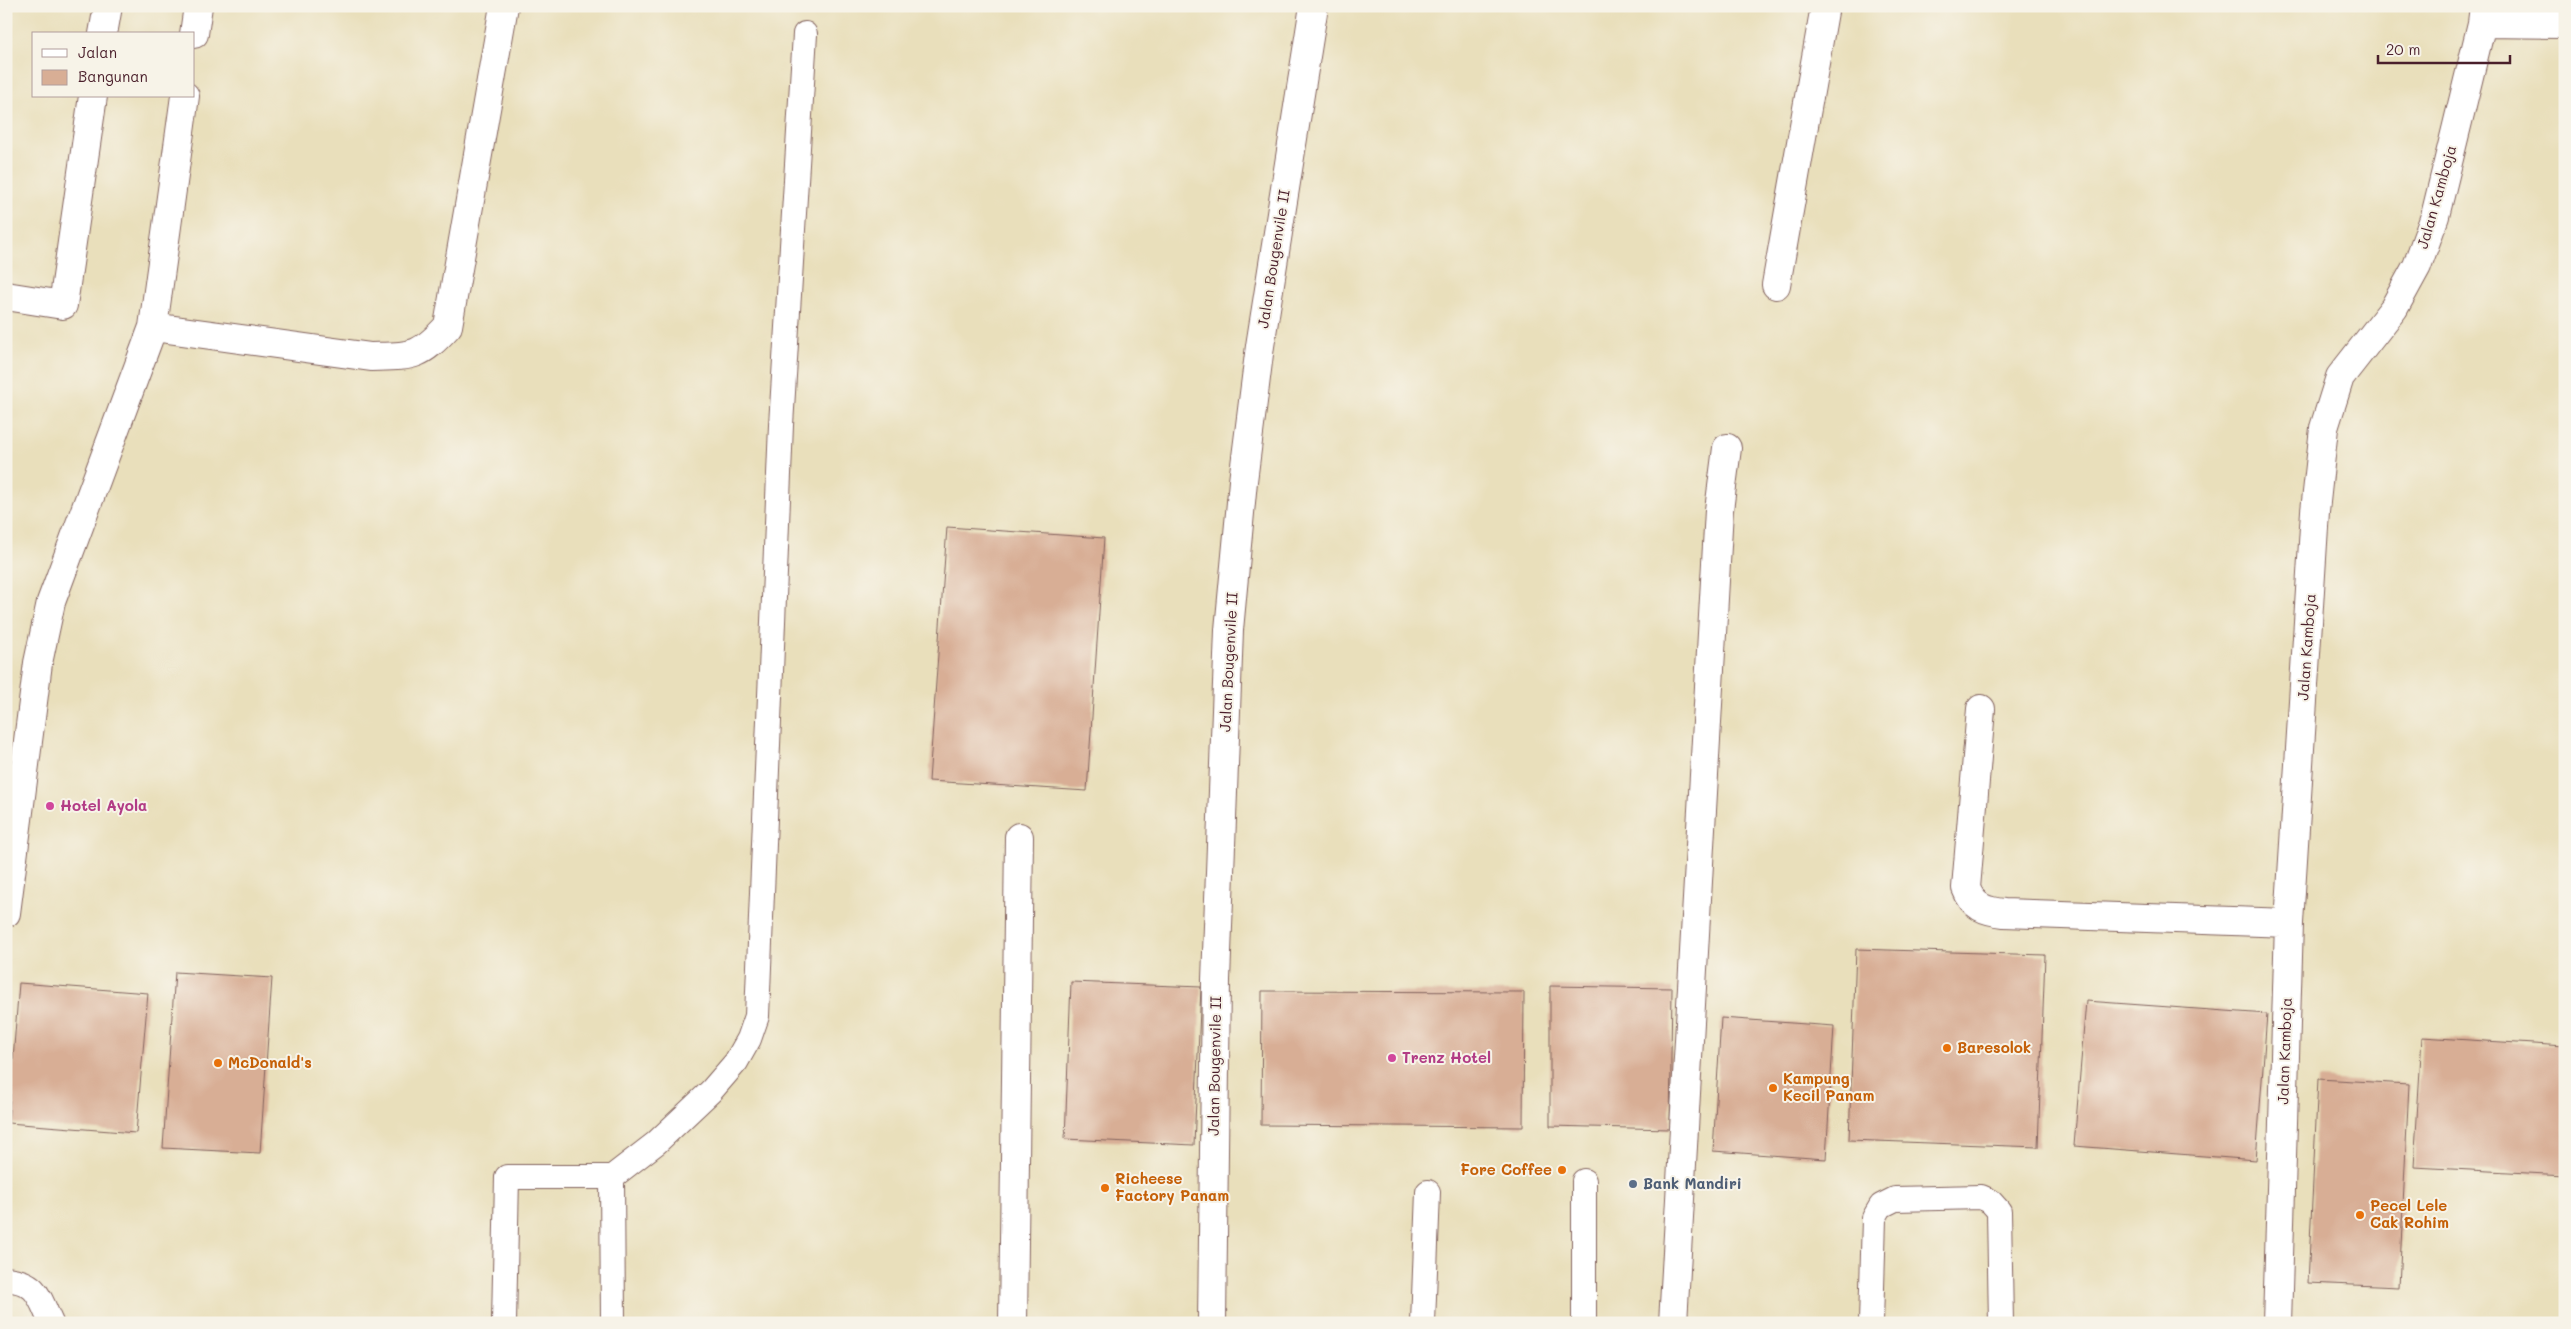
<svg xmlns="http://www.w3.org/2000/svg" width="2571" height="1329" font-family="Mali,sans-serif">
  <rect width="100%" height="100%" fill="#f7f3e8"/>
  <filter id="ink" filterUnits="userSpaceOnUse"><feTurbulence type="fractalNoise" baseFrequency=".02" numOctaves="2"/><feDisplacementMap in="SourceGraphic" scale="10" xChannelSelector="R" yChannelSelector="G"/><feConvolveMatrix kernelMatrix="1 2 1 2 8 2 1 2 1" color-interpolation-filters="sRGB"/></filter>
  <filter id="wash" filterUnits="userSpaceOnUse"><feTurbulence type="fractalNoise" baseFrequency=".0096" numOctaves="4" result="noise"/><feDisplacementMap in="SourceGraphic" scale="20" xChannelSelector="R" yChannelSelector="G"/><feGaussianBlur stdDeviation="1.12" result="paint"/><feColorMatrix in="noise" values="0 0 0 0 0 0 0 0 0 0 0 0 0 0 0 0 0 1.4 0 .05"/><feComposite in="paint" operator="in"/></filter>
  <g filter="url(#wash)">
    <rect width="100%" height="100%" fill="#e9dfbb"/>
    <g id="blocks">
      <path fill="#d8ae95" d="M947,527L1104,538L1087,791L929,781Z
        M1856,949L2045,955L2038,1147L1849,1140Z
        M175,972L272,978L260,1153L163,1148Z
        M1071,982L1201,987L1194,1145L1065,1139Z
        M19,983L148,993L136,1133L8,1123Z
        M1550,986L1672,988L1670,1129L1550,1126Z
        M1262,991L1524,992L1523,1127L1261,1125Z
        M2086,1001L2267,1014L2256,1160L2074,1146Z
        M1721,1018L1834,1026L1826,1159L1713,1151Z
        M2422,1037L2565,1046V1175L2414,1167Z
        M2318,1079L2409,1084L2399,1287L2308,1283Z"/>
    </g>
  </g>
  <g filter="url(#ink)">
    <use href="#blocks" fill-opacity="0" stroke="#82625d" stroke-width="1"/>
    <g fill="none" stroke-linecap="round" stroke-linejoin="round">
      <g stroke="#82625d" stroke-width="26">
        <path id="service" d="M612,1177L613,1323
          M1584,1181V1323
          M6,1279C38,1282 39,1297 51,1323
          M504,1323L507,1177H612L656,1143L711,1091L736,1062L749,1039L757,1016L781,425L805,34
          M1423,1323L1428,1192
          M1871,1323L1874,1218L1881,1206L1895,1199L1981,1197L1990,1201L1999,1211L2001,1323"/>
      </g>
      <g stroke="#82625d" stroke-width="30">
        <path id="minor" d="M2482,23L2565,24
          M103,34L108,6
          M194,34L198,6
          M1776,285L1825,6
          M6,296L63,305L93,96
          M153,327L371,357C412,356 419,358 448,326L504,6
          M1981,709L1966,888C1973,907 1985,911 2004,913L2289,923
          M6,913L38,663L51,602L153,327L185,96
          M1013,1323L1019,837
          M1212,1323L1216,980L1229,630L1243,481L1260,346L1314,6
          M1673,1323L1719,510L1727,448
          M2277,1323L2289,923L2315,511L2324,428L2340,377L2394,308L2417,266L2435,216L2482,23L2484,6"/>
      </g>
      <use href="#service" stroke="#fff" stroke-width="24"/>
      <use href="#minor" stroke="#fff" stroke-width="28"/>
    </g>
  </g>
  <g fill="#d1479c" stroke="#f7f3e8" stroke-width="2">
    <circle cx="50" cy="806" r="5"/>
    <circle cx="1392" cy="1058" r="5"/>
  </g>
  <g fill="#e8710a" stroke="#f7f3e8" stroke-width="2">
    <circle cx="1947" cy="1048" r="5"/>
    <circle cx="218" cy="1063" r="5"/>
    <circle cx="1773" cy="1088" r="5"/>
    <circle cx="1562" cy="1170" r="5"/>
    <circle cx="1105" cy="1188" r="5"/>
    <circle cx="2360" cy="1215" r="5"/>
  </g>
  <circle fill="#5c6f8a" stroke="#f7f3e8" stroke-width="2" cx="1633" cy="1184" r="5"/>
  <g text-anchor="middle" stroke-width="4" stroke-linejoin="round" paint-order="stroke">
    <g font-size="15" fill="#4a1f2b" stroke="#f7f3e8">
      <text transform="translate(2437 197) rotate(-74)" y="5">Jalan Kamboja</text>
      <text transform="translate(1274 259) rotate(-81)" y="5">Jalan Bougenvile II</text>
      <text transform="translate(2307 647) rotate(-86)" y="5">Jalan Kamboja</text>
      <text transform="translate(1229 662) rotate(-87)" y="5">Jalan Bougenvile II</text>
      <text transform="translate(2285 1051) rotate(-88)" y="5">Jalan Kamboja</text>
      <text transform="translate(1215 1066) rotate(-89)" y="5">Jalan Bougenvile II</text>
    </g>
    <g font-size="15" font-weight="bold" fill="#b23c85" stroke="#f7f3e8" text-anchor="start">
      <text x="60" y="811">Hotel Ayola</text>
      <text x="1402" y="1063">Trenz Hotel</text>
    </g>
    <g font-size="15" font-weight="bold" fill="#c56008" stroke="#f7f3e8" text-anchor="start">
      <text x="1957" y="1053">Baresolok</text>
      <text x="228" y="1068">McDonald's</text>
      <text x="1783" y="1084">Kampung<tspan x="1783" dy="17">Kecil Panam</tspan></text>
      <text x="1552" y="1175" text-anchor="end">Fore Coffee</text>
      <text x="1115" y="1184">Richeese<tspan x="1115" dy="17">Factory Panam</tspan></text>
      <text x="2370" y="1211">Pecel Lele<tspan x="2370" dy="17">Cak Rohim</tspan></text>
    </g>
    <g font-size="15" font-weight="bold" fill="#4e5e75" stroke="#f7f3e8" text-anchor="start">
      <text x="1643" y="1189">Bank Mandiri</text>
    </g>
  </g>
  <rect width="2571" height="1329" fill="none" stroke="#f7f3e8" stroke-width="25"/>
  <rect x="32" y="32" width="162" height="65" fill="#f7f3e8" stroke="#b29e9c"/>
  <rect x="42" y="49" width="25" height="8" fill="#ffffff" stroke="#b29e9c"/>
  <text x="78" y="58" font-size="15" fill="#4a1f2b">Jalan</text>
  <rect x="42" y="70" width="25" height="15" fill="#d8ae95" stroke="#b29e9c"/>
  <text x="78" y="82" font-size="15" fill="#4a1f2b">Bangunan</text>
  <path d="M2378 55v8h132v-8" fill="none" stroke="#4a1f2b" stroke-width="2.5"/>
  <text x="2386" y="55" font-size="15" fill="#4a1f2b" stroke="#f7f3e8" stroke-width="4" paint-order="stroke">20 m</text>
</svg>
